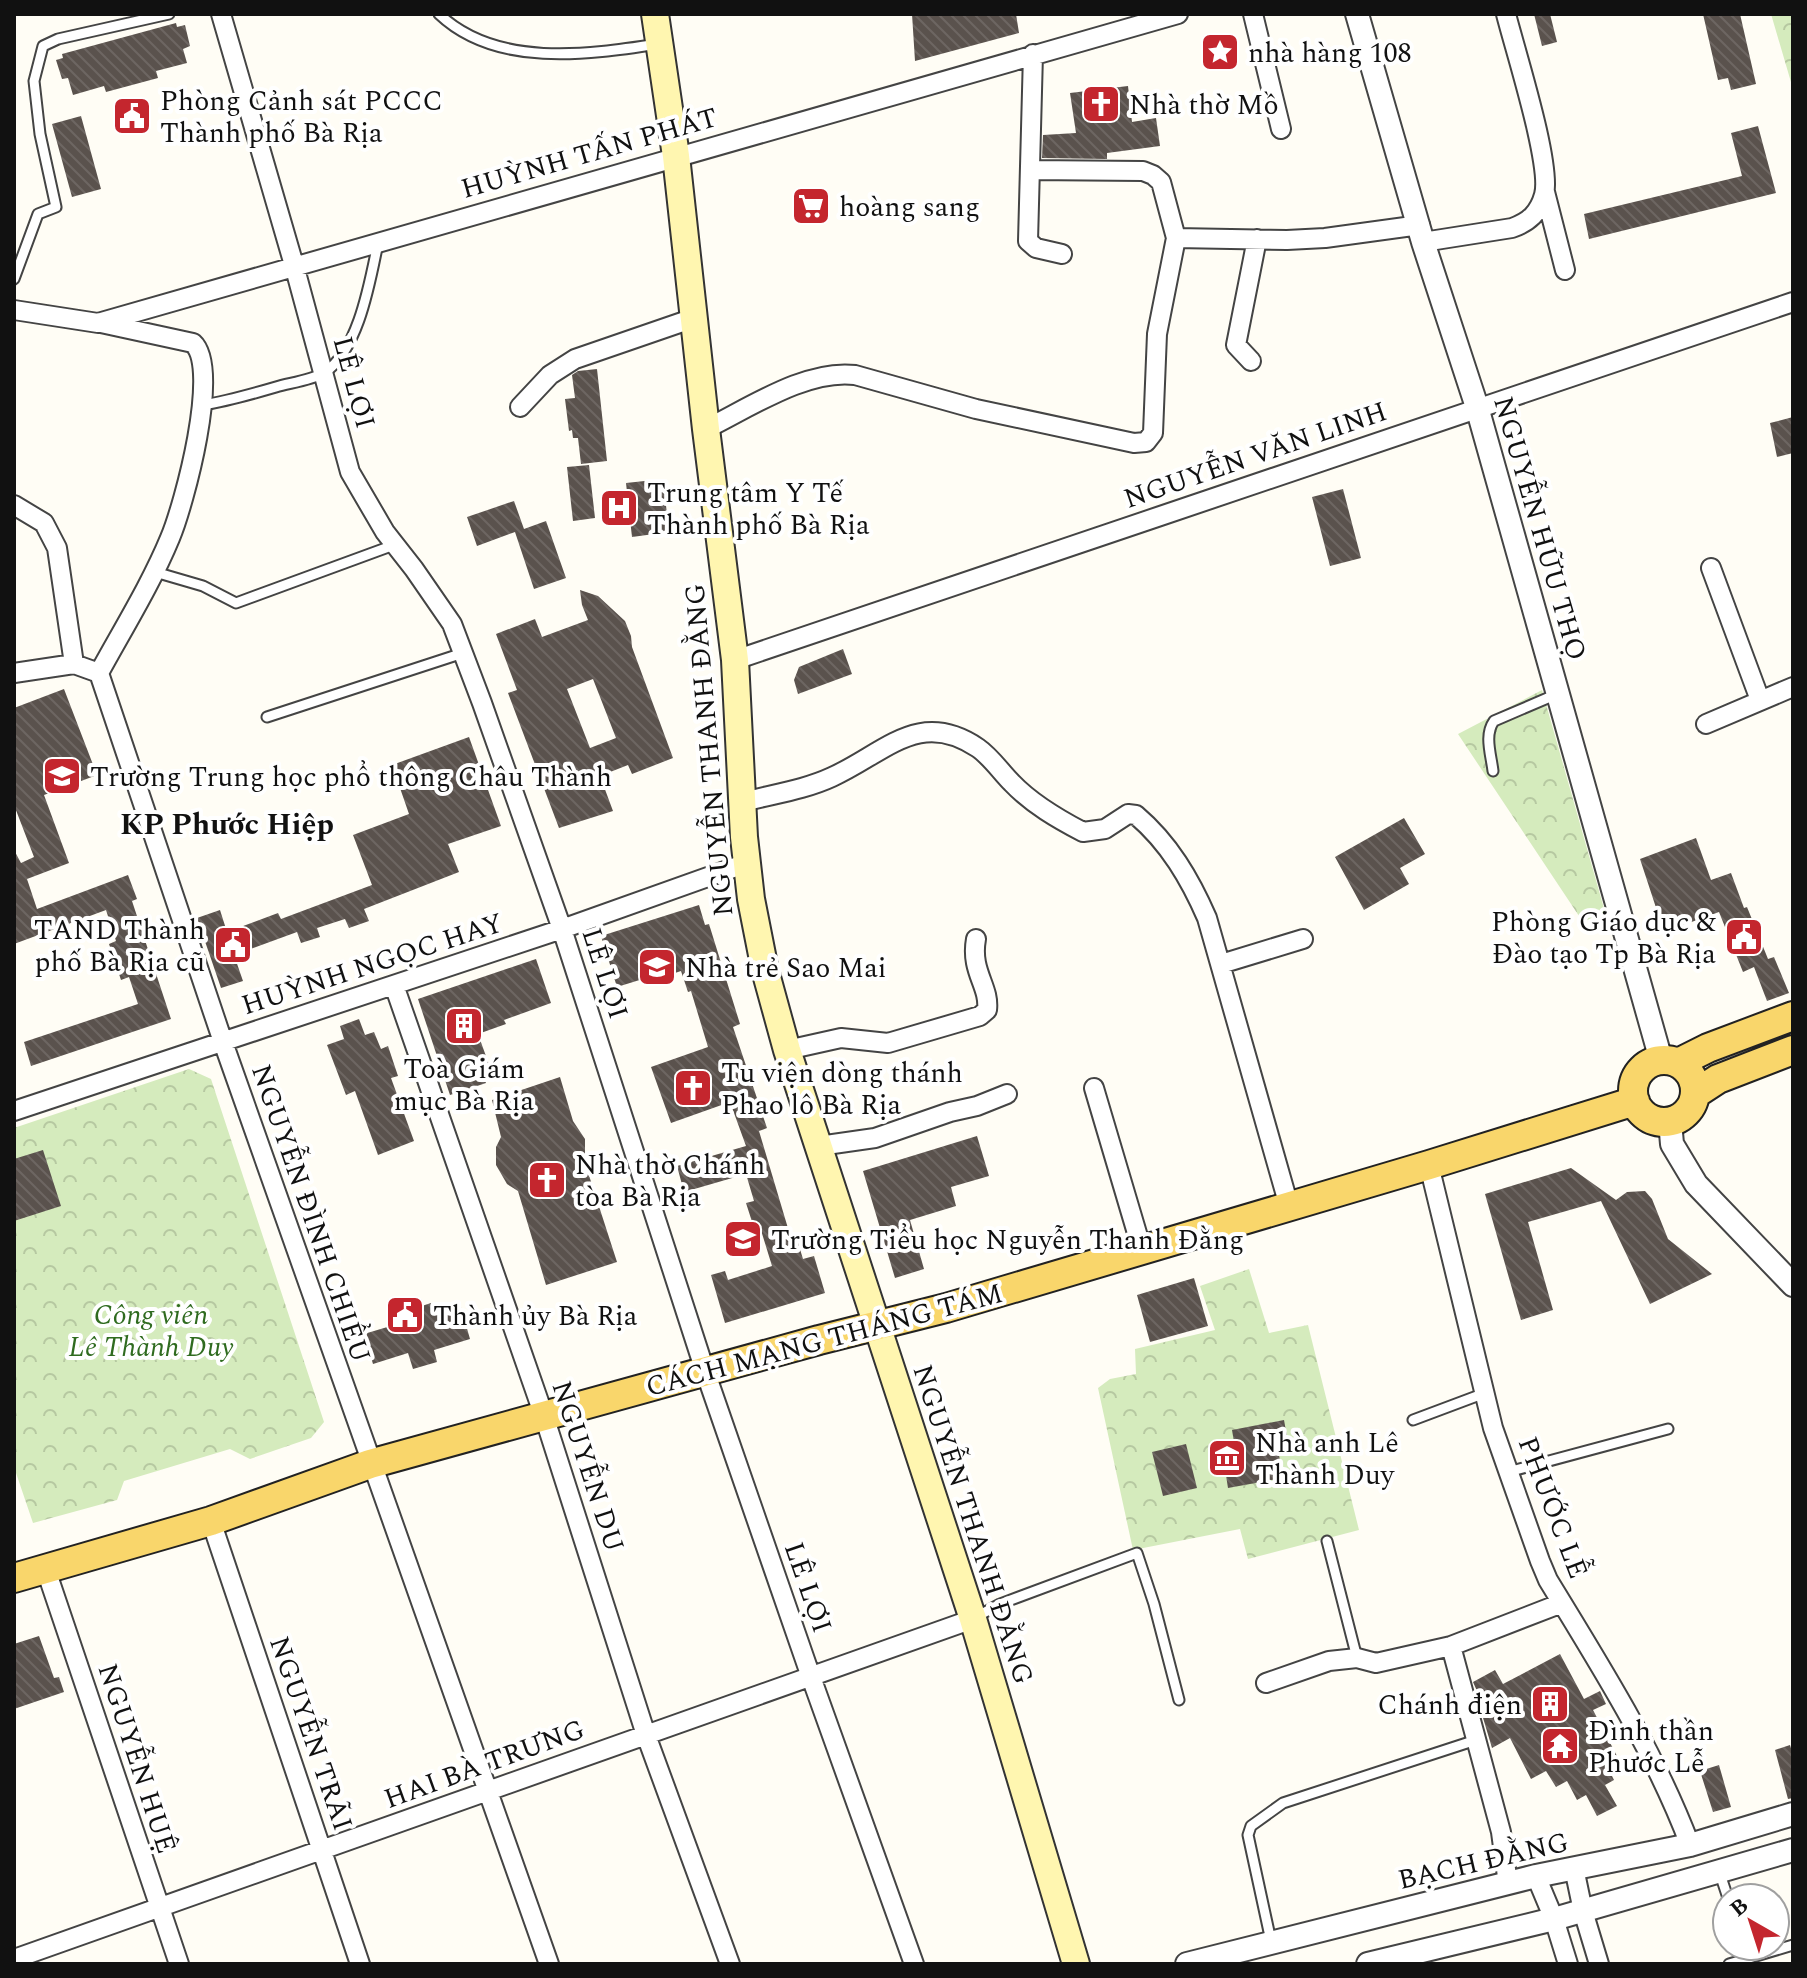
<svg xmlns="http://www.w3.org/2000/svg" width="1807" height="1978" font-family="Spectral,serif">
  <defs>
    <pattern id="park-crowns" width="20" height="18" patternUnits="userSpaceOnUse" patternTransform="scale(2)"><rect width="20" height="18" fill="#d5ebbd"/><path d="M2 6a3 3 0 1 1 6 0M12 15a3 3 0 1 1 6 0" fill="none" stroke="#b6c8a1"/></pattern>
    <pattern id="building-back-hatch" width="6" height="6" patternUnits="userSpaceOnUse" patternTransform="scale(2)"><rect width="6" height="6" fill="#5a524d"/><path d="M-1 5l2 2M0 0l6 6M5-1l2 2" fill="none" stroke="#6d6662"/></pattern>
  </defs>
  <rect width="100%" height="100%" fill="#fffdf5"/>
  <path fill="url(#park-crowns)" d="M1771,14H1793V89Z
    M1542,690L1605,912L1583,922L1458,734Z
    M189,1069L211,1079L324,1422L311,1438L250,1459L230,1449L124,1481L117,1500L33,1523L14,1467V1128Z
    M1249,1269L1269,1333L1308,1325L1359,1530L1248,1559L1240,1529L1133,1550L1098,1388L1110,1379L1136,1374L1135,1349L1215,1330L1200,1286Z"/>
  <path fill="url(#building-back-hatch)" fill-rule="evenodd" d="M912,14H1016L1019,33L915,61Z
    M1534,14H1550L1557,42L1542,46Z
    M1703,14H1740L1756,84L1731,90L1728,78L1718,80Z
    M176,23L177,27L185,25L190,46L183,49L187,63L156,71L158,78L106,92L104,86L73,95L68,78L62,79L56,60L63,58L62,54Z
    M1128,86L1132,122L1156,118L1160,146L1107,153V159L1042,158L1043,135L1076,133L1070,93Z
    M81,116L101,189L72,197L52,124Z
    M1758,126L1776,193L1589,239L1584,214L1742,176L1731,133Z
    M597,369L607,461L581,464L578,438H573L572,430L569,431L565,399L575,398L572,375L578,371Z
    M1793,417V453L1777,457L1770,423Z
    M589,465L595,518L573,521L567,467Z
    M663,479L669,532L632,537L626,483Z
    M1343,489L1361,558L1330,566L1312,497Z
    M514,501L524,529L546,521L566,578L534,589L515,532L477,546L467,517Z
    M580,590L598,596L625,621L631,636L632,647L673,758L632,774L628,765L600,776L613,811L559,828L508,693L517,690L496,634L535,619L542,637L588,620L582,605ZM593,679L616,738L590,748L567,689Z
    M843,649L852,674L798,694L794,680L799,667Z
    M64,689L97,775L44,795L69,863L27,879L37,909L128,875L137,899L132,901L171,1019L31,1066L24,1042L138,1004L129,977L121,980L109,944L116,941L106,910L14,944V850L21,863L34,857L14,805V708Z
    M469,737L501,826L448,844L459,872L364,909L369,921L349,928L345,919L317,928L320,937L301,943L297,932L234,955L243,981L221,988L197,918L220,910L227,932L278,913L281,919L372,885L353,835L409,814L392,765Z
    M1404,818L1425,854L1400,868L1409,884L1364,910L1335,857Z
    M1696,838L1711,880L1731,873L1744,908L1747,907L1768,959L1774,957L1789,993L1767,1001L1754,967L1743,972L1719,912L1664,932L1640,859Z
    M699,905L705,925L709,924L740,1024L733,1027L767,1128L759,1131L790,1235L795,1233L803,1259L814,1256L825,1293L725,1323L711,1275L725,1271L728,1280L772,1266L760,1227L754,1228L746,1203L754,1201L746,1174L684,1192L677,1166L746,1146L730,1102L671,1123L651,1067L708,1047L691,991L688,992L681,971L648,982L646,978L617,987L601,936Z
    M536,959L551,1003L504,1020L506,1024L478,1034L491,1070L482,1073L486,1083L450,1095L418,999Z
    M359,1019L365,1035L374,1032L381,1049L388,1046L398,1076L391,1078L414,1141L378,1155L355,1091L346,1095L327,1045L344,1039L340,1026Z
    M560,1077L573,1121L585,1139V1163L617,1262L546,1285L518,1191L507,1184L496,1165V1147L501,1137L492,1100Z
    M977,1136L989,1176L951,1187L956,1206L910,1220L924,1269L895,1278L863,1171Z
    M43,1150L61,1206L14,1221V1159Z
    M1571,1168L1616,1200L1627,1192L1645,1191L1652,1199L1668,1239L1712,1274L1650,1304L1601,1201L1528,1222L1553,1310L1521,1320L1485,1194Z
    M1194,1278L1208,1326L1150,1342L1137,1295Z
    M431,1303L434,1312L460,1304L470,1339L434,1350L437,1362L413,1369L408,1353L373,1364L364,1334L394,1325L391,1316Z
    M1284,1420L1290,1453L1279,1455L1283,1478L1228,1488L1224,1463L1237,1460L1232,1430Z
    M1186,1444L1197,1488L1163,1496L1152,1452Z
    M39,1636L54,1678L59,1677L64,1692L14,1709V1644Z
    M1560,1654L1584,1699L1600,1691L1606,1704L1593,1710L1618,1758L1606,1764L1614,1780L1605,1785L1617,1806L1597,1816L1586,1795L1577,1800L1567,1781L1556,1787L1546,1771L1531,1779L1510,1738L1492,1748L1478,1701L1481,1700L1473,1682L1495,1670L1503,1684Z
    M1790,1745L1793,1755V1798L1788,1799L1775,1750Z
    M1719,1765L1731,1807L1713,1812L1700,1771Z"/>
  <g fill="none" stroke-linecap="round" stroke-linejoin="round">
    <g stroke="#444" stroke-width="13">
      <path id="service" d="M439,14C496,68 587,55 658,44
        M14,279L38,214L56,207L40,134L34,81L43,46L58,39L169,14
        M203,405C228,401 252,394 276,387C290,383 311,380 324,373C359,350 370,281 378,243
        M155,572L203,586L236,603L394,545
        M267,717L463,653
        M1493,771C1491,754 1484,735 1494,721L1557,694
        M1413,1420L1485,1393
        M1508,1472L1668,1429
        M1327,1541L1357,1658
        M976,1617L1000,1604L1137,1553L1154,1604L1179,1700
        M1719,1871L1728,1898
        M1271,1941L1248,1835L1251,1826L1283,1803L1476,1740
        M1729,1964L1793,1945"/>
    </g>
    <g stroke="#444" stroke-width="22">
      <path id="minor" d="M221,14L294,265L350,472L385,532L414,569L452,624L482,703L562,929L705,1371L811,1677L914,1964
        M1253,14L1281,129
        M1033,54L1028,241L1036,248L1062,254
        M1545,192L1565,270
        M1176,238L1287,240L1325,238L1420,225
        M1423,242L1512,228C1529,222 1539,213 1544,195C1552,165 1515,50 1506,14
        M14,310L98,323L1178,14
        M1251,361L1236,345L1257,239
        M520,407L550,375L575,359L694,318
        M706,429C749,408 806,369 855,375L976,409L1134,443L1146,442L1153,433L1157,334L1176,238L1161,182L1153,175L1143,171L1030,170
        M14,505L44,523L57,548L74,664L99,673L223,1042L549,1964
        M1711,568L1760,700
        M735,660C1088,542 1440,419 1793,302
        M14,673L74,664
        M99,673C123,629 151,584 170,538C184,505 221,368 193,343L101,323
        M1706,724L1793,687
        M743,802C773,794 804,790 832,777C885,753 919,708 978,748C991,757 1001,772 1012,783C1032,804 1058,819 1083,832L1105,829L1128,814L1136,815C1169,843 1190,879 1207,918L1289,1206
        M1221,964L1303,939
        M394,985L544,1416L646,1735L730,1964
        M787,1050L841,1038L888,1043L980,1016L987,1010C990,986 970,972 976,939
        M1094,1088L1142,1250
        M14,1111L562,929L747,863
        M819,1146L875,1138L950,1112L977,1106L1007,1094
        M1429,1165L1493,1428L1540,1561L1548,1580C1601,1667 1654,1750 1690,1845
        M211,1521L360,1964
        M46,1570L179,1964
        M1451,1646L1501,1832L1508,1884
        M1266,1683L1329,1661L1357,1658L1376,1663L1451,1646L1562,1603
        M1574,1868L1583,1911L1599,1964
        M1536,1876L1554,1919L1568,1964
        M14,1959L973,1619"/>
    </g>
    <g stroke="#444" stroke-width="26">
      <path id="tertiary" d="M1357,14L1423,242L1477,407L1661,1060
        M1670,1121L1672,1144L1696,1184L1793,1285
        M1187,1964L1536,1876L1690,1845L1793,1814
        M1368,1964L1554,1919L1793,1850"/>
    </g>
    <g stroke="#333" stroke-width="30">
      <path id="secondary" d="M655,14L676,156L706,429L735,660L744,837L751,899L765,970L787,1050L973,1619L1076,1964"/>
    </g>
    <g stroke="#222" stroke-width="32">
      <path id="primary" d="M1633 1091a31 31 0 1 1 62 0a31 31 0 1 1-62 0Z
        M1678,1063L1708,1048L1793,1016
        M1695,1094L1718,1079L1793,1050
        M14,1578L211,1521L370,1464L819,1340L946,1308L1429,1165L1635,1101"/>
    </g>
    <use href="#service" stroke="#fff" stroke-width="9"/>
    <use href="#minor" stroke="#fff" stroke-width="18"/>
    <use href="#tertiary" stroke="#fff" stroke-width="22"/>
    <use href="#secondary" stroke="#fff6b0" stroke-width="26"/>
    <use href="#primary" stroke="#f9d66b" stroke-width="28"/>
  </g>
  <defs>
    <g id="sight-square" transform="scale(2)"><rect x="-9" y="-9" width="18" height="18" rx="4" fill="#c4262e" stroke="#fff"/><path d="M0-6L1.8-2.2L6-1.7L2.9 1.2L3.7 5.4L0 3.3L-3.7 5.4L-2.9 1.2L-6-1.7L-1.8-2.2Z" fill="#fff"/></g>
    <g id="church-square" transform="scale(2)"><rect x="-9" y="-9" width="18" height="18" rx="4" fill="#c4262e" stroke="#fff"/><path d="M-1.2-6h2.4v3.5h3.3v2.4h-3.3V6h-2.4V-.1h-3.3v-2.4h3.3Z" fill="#fff"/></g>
    <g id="civic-square" transform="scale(2)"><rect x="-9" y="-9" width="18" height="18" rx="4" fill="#c4262e" stroke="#fff"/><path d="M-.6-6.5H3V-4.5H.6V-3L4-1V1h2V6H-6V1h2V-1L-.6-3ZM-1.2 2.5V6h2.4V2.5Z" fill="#fff"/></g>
    <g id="supermarket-square" transform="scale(2)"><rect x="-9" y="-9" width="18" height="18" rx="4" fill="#c4262e" stroke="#fff"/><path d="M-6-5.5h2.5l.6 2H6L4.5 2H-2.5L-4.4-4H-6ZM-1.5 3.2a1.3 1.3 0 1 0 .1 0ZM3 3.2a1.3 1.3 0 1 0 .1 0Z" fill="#fff"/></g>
    <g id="hospital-square" transform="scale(2)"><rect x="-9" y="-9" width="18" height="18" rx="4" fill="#c4262e" stroke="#fff"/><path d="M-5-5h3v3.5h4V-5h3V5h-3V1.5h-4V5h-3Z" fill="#fff"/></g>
    <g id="school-square" transform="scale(2)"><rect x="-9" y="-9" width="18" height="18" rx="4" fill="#c4262e" stroke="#fff"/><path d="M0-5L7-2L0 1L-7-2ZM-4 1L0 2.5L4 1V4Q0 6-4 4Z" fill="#fff"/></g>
    <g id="building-square" transform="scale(2)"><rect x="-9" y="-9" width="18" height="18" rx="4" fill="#c4262e" stroke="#fff"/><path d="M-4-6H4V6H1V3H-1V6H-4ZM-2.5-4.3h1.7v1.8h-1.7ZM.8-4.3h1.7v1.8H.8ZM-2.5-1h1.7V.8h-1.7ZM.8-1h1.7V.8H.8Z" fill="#fff"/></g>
    <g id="museum-square" transform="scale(2)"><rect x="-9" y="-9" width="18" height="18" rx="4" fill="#c4262e" stroke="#fff"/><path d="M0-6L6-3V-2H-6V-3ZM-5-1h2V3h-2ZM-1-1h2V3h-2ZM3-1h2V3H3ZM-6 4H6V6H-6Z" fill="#fff"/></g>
    <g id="temple-square" transform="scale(2)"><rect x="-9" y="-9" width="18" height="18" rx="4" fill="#c4262e" stroke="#fff"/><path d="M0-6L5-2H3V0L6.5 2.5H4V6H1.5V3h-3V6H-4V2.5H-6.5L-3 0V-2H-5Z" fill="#fff"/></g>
  </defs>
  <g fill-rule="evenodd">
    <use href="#sight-square" x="1220" y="52"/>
    <use href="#church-square" x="1101" y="104"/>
    <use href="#civic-square" x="132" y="116"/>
    <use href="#supermarket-square" x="811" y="206"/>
    <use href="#hospital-square" x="619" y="508"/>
    <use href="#school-square" x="62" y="776"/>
    <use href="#civic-square" x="1744" y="937"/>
    <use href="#civic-square" x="233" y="945"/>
    <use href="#school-square" x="657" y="967"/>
    <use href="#building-square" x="464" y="1026"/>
    <use href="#church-square" x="693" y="1088"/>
    <use href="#church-square" x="547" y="1180"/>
    <use href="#school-square" x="743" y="1239"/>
    <use href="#civic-square" x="405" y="1315"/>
    <use href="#museum-square" x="1227" y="1458"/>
    <use href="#building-square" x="1550" y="1704"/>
    <use href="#temple-square" x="1560" y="1746"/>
  </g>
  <g text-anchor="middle" stroke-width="8" stroke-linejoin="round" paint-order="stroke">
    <g font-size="28" fill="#111" stroke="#fff" text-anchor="start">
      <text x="1248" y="62">nhà hàng 108</text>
      <text x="160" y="110">Phòng Cảnh sát PCCC<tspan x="160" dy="32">Thành phố Bà Rịa</tspan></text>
      <text x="1129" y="114">Nhà thờ Mồ</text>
      <text x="839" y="216">hoàng sang</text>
      <text x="647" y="502">Trung tâm Y Tế<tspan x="647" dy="32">Thành phố Bà Rịa</tspan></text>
      <text x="90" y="786">Trường Trung học phổ thông Châu Thành</text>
      <text x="1716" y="931" text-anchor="end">Phòng Giáo dục &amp;<tspan x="1716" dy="32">Đào tạo Tp Bà Rịa</tspan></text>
      <text x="205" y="939" text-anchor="end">TAND Thành<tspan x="205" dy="32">phố Bà Rịa cũ</tspan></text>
      <text x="685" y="977">Nhà trẻ Sao Mai</text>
      <text x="464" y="1078" text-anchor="middle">Toà Giám<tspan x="464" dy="32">mục Bà Rịa</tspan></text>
      <text x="721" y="1082">Tu viện dòng thánh<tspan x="721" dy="32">Phao lô Bà Rịa</tspan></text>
      <text x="575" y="1174">Nhà thờ Chánh<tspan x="575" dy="32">tòa Bà Rịa</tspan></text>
      <text x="771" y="1249">Trường Tiểu học Nguyễn Thanh Đằng</text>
      <text x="433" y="1325">Thành ủy Bà Rịa</text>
      <text x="1255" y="1452">Nhà anh Lê<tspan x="1255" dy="32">Thành Duy</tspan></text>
      <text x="1522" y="1714" text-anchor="end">Chánh điện</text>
      <text x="1588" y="1740">Đình thần<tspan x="1588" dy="32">Phước Lễ</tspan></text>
    </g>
    <g font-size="28" fill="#111" stroke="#fff">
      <text transform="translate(589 152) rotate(-16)" y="10">HUỲNH TẤN PHÁT</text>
      <text transform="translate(355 382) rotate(75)" y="10">LÊ LỢI</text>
      <text transform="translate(1255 454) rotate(-19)" y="10">NGUYỄN VĂN LINH</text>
      <text transform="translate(1541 528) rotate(74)" y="10">NGUYỄN HỮU THỌ</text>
      <text transform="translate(708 750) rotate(-95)" y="10">NGUYỄN THANH ĐẰNG</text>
      <text transform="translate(372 963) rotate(-18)" y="10">HUỲNH NGỌC HAY</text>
      <text transform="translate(606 973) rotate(72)" y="10">LÊ LỢI</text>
      <text transform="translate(312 1213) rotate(71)" y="10">NGUYỄN ĐÌNH CHIỂU</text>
      <text transform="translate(824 1339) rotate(-15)" y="10">CÁCH MẠNG THÁNG TÁM</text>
      <text transform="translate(589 1466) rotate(72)" y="10">NGUYỄN DU</text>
      <text transform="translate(1554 1507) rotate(69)" y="10">PHƯỚC LỄ</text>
      <text transform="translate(974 1524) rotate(72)" y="10">NGUYỄN THANH ĐẰNG</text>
      <text transform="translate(809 1587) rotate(71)" y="10">LÊ LỢI</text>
      <text transform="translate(312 1733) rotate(71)" y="10">NGUYỄN TRÃI</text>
      <text transform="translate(138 1758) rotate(72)" y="10">NGUYỄN HUỆ</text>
      <text transform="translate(484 1763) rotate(-20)" y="10">HAI BÀ TRƯNG</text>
      <text transform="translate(1483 1860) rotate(-13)" y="10">BẠCH ĐẰNG</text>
    </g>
    <g font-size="28" font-style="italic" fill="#2f6b1f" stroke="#fff">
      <text x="151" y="1324">Công viên<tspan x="151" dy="32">Lê Thành Duy</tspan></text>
    </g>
    <g font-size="30" font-weight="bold" fill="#111" stroke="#fff">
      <text x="227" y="834">KP Phước Hiệp</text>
    </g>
  </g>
  <rect width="1807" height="1978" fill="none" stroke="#111111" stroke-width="32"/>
  <g transform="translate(1751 1922) rotate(321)"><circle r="38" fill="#ffffff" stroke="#a0a0a0" stroke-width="2"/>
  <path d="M0-6L14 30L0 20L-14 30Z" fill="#c4262e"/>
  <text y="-12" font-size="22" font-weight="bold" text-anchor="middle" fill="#111111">B</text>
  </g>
</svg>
